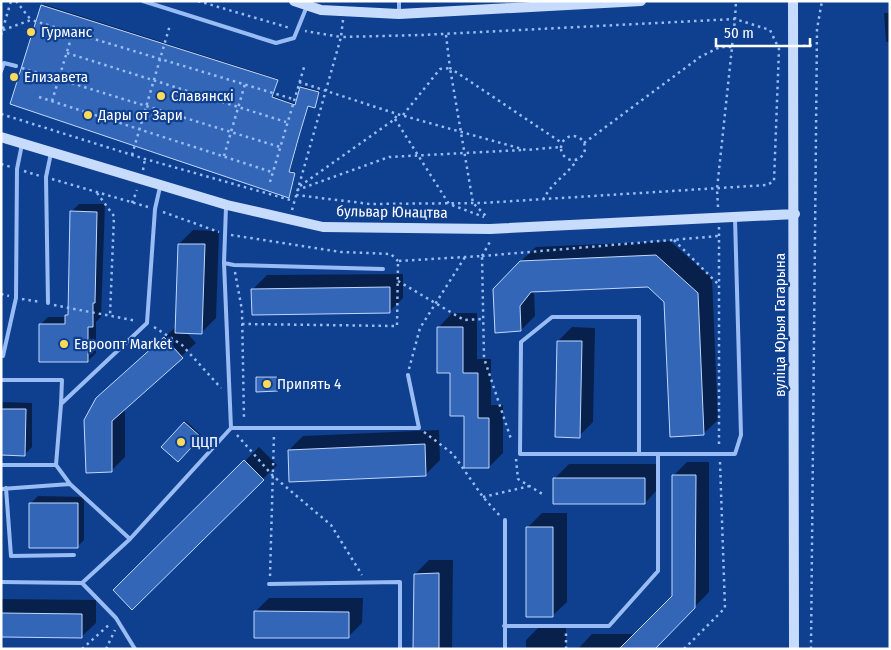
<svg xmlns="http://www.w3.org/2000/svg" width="891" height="650" font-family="'Fira Sans Condensed',sans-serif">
  <rect width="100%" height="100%" fill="#0f3f8f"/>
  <path fill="#0007" d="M43,4L278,79L273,96L297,104L302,86L320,91L316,105L309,104L300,134L290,171L296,172L290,195L142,149Z
    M884,13H890V42H886Z
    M79,204H105L101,317L96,322V353L88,361L40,325L48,317H67L69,313L71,212Z
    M193,230L219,231L216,318L202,332H186L196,343L125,407V457L111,471L112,384L177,326L179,244Z
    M670,241L712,278L718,420L703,434L665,301L648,286L534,291L535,316L521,330L496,331L521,261L536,247Z
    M403,274V298L389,312L253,289L267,275Z
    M452,313H477V359H491V405H503V453L489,467L465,415L438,328Z
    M572,327L595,328L593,422L579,436L558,341Z
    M258,376H278V389L257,377Z
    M1,402L32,403V447L25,454H1Z
    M186,421L201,435L178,460L163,446Z
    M439,430L440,460L426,474L289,450L303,436Z
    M259,447L277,465L132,608L114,590Z
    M687,462H709V592L654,649H578L592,634H636L673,597V476Z
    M569,464H659V488L645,503L555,478Z
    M38,496L84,497V540L77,547L31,503Z
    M542,513H567V602L552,616L528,527Z
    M429,560H453L452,649H415V574Z
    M269,598H363L362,623L348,637L255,612Z
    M1,599L96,600V623L81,637L1,636Z
    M540,626H566V649H526V640Z"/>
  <path fill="#3366b7" stroke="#bfd8fe" d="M41,5L278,80L272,97L295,105L300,87L319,92L315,108L308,106L299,136L289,172L295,173L289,198L10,104Z
    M70,211L97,212L95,303H93V327H88V362H39V324H65V315H68Z
    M178,244H205L202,334L175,333Z
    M656,255L698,293L704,435L670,437L664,302L648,287L531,292L520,306L521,331L495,333L493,289L520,261Z
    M390,287V313L252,315L251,289Z
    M437,327H463V373H478V418H489V468H464V416H450V373H437Z
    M164,337L183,358L112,421V472L86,473L84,420L96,398Z
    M557,341H582L580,438L555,437Z
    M256,377H277L278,391L256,392Z
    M1,409H26L25,456L1,455Z
    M184,422L201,437L178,462L161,447Z
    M425,444L426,476L289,482L288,450Z
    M244,460L264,480L132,610L113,590Z
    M672,475H696L695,608L655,649H619L672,596Z
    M553,478H645V504H553Z
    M29,503H78V548H29Z
    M526,527H553V617H526Z
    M439,573V649H413L414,574Z
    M254,611L349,612V638H254Z
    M1,613L82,614V638L1,637Z"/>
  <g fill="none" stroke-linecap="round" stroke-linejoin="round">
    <path stroke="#98bcf3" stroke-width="2.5" stroke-dasharray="2.5 4" stroke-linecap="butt" d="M16,1L31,20
      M198,1L290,28
      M343,20L341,37L422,35L735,19L717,189L718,207
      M3,30L31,20L293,99
      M1,35L11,1
      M446,35L450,68L562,143
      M803,46L816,45
      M67,53L286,122
      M22,68L280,147
      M299,82L397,114L526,150L560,147
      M39,97L272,172
      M52,101L73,32
      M1,114L145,159L294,201
      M403,115L440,69L450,68L473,203L487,217
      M395,119L449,204L484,217
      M561 148a12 12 0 1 1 24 0a12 12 0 1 1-24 0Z
      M584,143L700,57L720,47H732
      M132,155L170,25
      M224,156L245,84
      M1,164L11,167
      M143,170L145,159
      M24,171L40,176
      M52,179L148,207
      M270,182L305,64
      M300,186L395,119L397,114
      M297,190L389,157L522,150
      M97,193L114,216L110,315
      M296,195L370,204L482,203L767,185L774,181L779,49L770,30L735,19L736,1
      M543,200C551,183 567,175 577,160
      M132,203L137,190
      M292,210L341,37L305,31
      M163,212L219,232
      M719,227V447
      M231,235L341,252L391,254L398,261
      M674,240L719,285
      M482,256L491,240
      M482,256L719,236
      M235,272L242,310L244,420
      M398,281L464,320L483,319
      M1,294L9,296
      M22,299L41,302
      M54,305L137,321
      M242,324L397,326L398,261L482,256L484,358L511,439
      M154,327L182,345L221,388
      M409,369L420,328L465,257
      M424,432L453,454L483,497L500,516
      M237,435L273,476L331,525L362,575
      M516,459L518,479L544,495
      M483,497L530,486
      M270,576L274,434
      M82,649L111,623
      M106,649L115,630
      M566,649V632
      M684,649L725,608L720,462
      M811,649L817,29L822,1"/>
    <path stroke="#98bcf3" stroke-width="4" d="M143,1L276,43L294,38L307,6
      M399,1V14
      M1,71L4,63L16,66
      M224,263L234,265L383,269
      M48,303L46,177L51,153
      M3,356L16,298L17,169L22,144
      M1,380H62L61,404
      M231,428H419L408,375
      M639,454H520L521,342L552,317H639V454H735L741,435L735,218
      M1,465H56
      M6,488L11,556L74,555
      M1,489L70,484
      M505,520V649
      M130,539L70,484L56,465L61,404L147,323L155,209L160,187
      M1,582L82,583L130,539L231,428L224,263L226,207
      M82,583L116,618L135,649
      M269,584L400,582V649
      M504,626H609L658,571V454"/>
    <path stroke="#c7dbfd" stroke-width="10" d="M294,1L321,10L399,14L641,1
      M793,1L794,649
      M1,137L227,205L323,227L490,229L795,214"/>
  </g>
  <g fill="#ffd95a" stroke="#0f3f8f" stroke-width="2">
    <circle cx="31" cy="32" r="5"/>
    <circle cx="14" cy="77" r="5"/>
    <circle cx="161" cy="96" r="5"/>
    <circle cx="88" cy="115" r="5"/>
    <circle cx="64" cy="344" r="5"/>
    <circle cx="267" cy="384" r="5"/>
    <circle cx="181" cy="442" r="5"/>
  </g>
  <g text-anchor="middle" stroke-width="4.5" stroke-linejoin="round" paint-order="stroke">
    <g font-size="15" fill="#fff" stroke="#0f3f8f" text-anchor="start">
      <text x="41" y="37">Гурманс</text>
      <text x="24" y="82">Елизавета</text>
      <text x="171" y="101">Славянскі</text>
      <text x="98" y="120">Дары от Зари</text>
      <text x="74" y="349">Евроопт Market</text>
      <text x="277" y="389">Припять 4</text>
      <text x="191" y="447">ЦЦП</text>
    </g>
    <g font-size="15" fill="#fff" stroke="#0f3f8f">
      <text transform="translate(392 212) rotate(1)" y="5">бульвар Юнацтва</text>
      <text transform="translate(780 325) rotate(-90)" y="5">вуліца Юрыя Гагарына</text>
    </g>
  </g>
  <rect width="891" height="650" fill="none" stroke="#ffffff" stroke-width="5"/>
  <path d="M716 38v8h94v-8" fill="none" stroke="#ffffff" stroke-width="2.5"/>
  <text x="724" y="38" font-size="15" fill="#ffffff" stroke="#0f3f8f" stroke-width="4" paint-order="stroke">50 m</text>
</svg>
